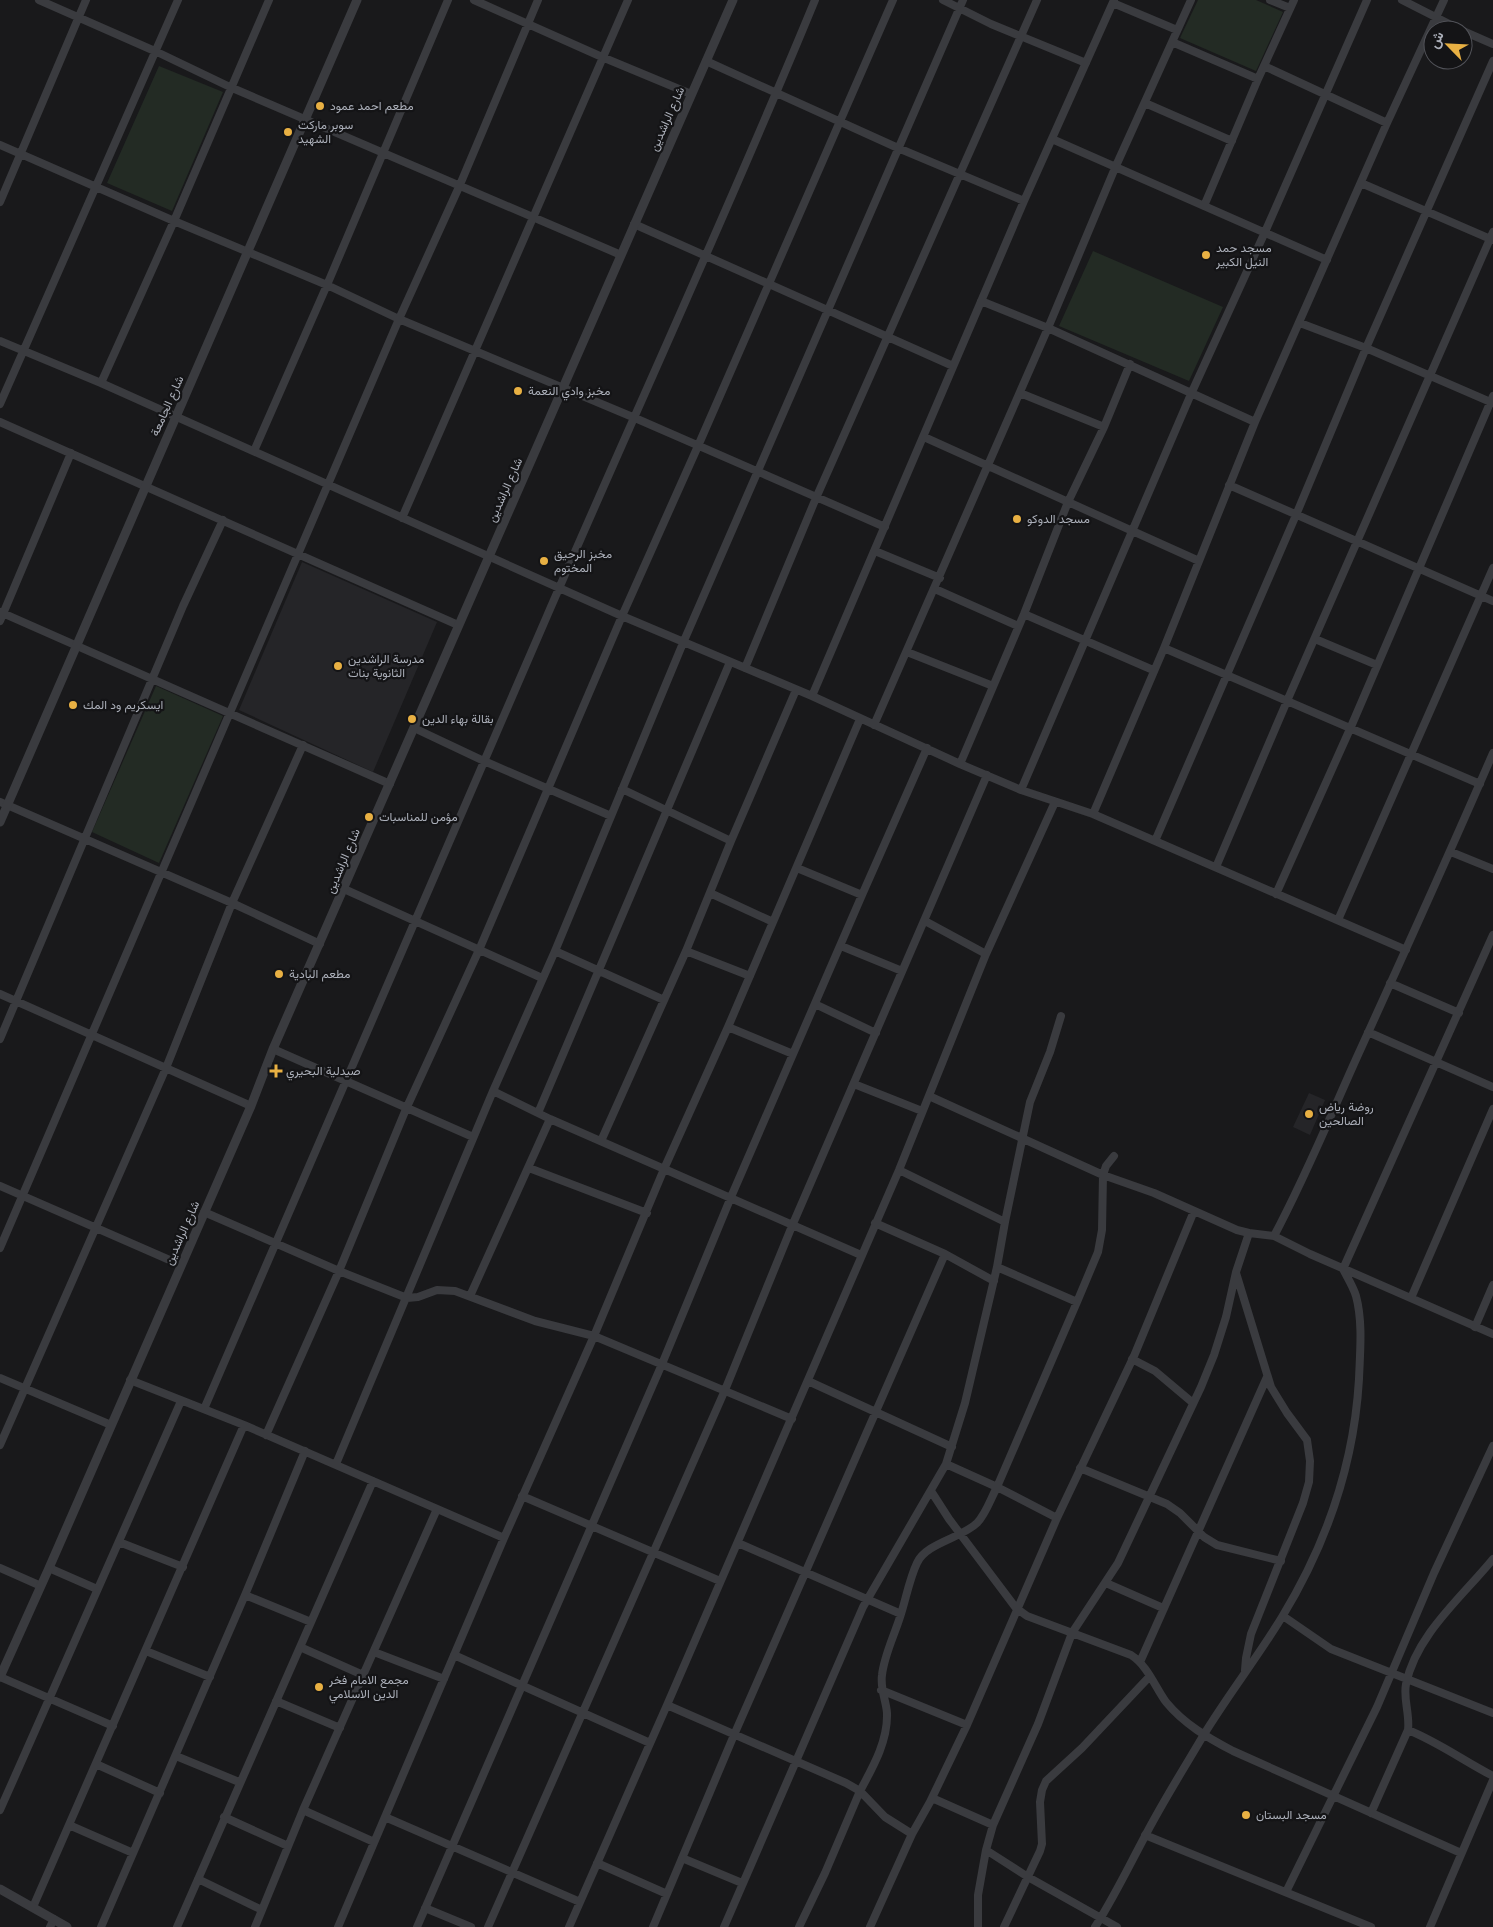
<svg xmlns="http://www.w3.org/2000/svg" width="1493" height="1927" font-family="'DM Sans',Vazirmatn,sans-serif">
  <rect width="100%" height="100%" fill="#19191b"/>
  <path fill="#252528" d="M302,562L437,622L373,772L239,710Z
    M1309,1093L1325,1100L1310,1135L1293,1127Z"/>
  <path fill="#232b24" d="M1198,0H1256L1283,12L1256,71L1180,38Z
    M159,66L223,92L172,211L107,183Z
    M1093,251L1223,307L1189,381L1059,326Z
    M156,686L223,716L159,863L92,832Z"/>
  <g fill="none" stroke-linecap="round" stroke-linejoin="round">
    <path stroke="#3a3b3f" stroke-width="8" d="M39,0L157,52L230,87L621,255
      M474,0L602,57L691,94
      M943,0L991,24L1086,63
      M1270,0L1290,8
      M1402,0L1461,30
      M1113,3L1177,30
      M1463,31L1493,44
      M1172,42L1258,79
      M706,61L898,148L1024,201
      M1264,66L1387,123
      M1145,103L1232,141
      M1052,139L1327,260
      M0,145L174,221L327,285L399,319L635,418L885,527
      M1361,183L1493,240
      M0,202L86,0
      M1204,206L1258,79L1294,0
      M634,224L953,366
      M981,301L1048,328L1255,422
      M1300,323L1366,348L1493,403
      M0,341L101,383L622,616L812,696L960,764L1021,790L1093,814L1406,950
      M101,383L174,221L269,0
      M1020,393L1104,427
      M0,404L178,0
      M0,422L458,625
      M924,437L1199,561
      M254,451L327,285L448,0
      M1229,485L1493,601
      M402,518L628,0
      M875,551L940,578
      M935,589L1018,626
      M0,612L390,784
      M1024,614L1153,670
      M0,621L71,453
      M1315,639L1377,665
      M1164,648L1480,784
      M907,652L993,686
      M745,668L816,498L1037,0
      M812,696L1024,201L1114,0
      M874,725L1048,328L1115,168L1191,0
      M414,728L484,761L611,816
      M960,764L1024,614L1068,502L1104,427L1130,364
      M622,789L731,841
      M1021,790L1191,394L1265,232L1367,0
      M0,802L232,903L320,944
      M1093,814L1164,648L1255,422L1387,123L1444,0
      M1155,841L1296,515L1366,348L1493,61
      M1451,852L1493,869
      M1216,867L1287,701L1493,232
      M797,868L862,895
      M344,889L542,978
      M710,893L773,922
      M1276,894L1350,729L1493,396
      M1338,920L1493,568
      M925,921L986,954
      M841,946L902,971
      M555,951L664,1000
      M686,951L750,976
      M1390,983L1459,1013
      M0,994L251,1106
      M815,1004L876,1033
      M728,1027L793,1054
      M1368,1032L1493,1087
      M0,1039L183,606L223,520
      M273,1049L473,1137
      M854,1084L922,1111
      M493,1091L550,1119L861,1255
      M929,1096L1103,1175L1154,1193L1237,1230L1249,1233L1274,1236L1310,1254L1493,1334
      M538,1113L730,662
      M601,1141L686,951L731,841L796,690
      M529,1168L647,1213
      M899,1170L1005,1222
      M0,1186L181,1265
      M204,1212L339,1271L407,1298L418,1297L437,1290L455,1291L535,1321L594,1336L792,1419
      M875,1223L945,1254L994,1281
      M1274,1236C1305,1178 1330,1117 1357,1057C1403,956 1449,855 1493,753
      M0,1248L399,319L459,187L538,0
      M997,1267L1077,1302L1098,1252L1102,1230L1103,1175L1106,1166L1114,1156
      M1343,1269L1493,935
      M1236,1273L1271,1387L1287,1413L1307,1440L1310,1461L1309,1482L1303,1503L1251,1634L1246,1658L1245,1670
      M470,1296L550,1119
      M1411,1298L1493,1109
      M1475,1327L1493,1285
      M1132,1359L1155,1371L1193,1403
      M0,1378L111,1425
      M130,1380L244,1425L504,1538
      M808,1381L952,1447
      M204,1409C320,1145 432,880 547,616C636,410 730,207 815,0
      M266,1435L339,1271L406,1109L479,950L622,616L698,446L893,0
      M0,1445L166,1068L232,903L303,745
      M336,1464L493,1091L555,951L683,643L963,0
      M946,1464L997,1487L1057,1518L1134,1356L1194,1211
      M1080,1468L1167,1504L1180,1513L1204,1537L1217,1545L1281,1561
      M931,1491L949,1519L1016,1608L1027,1616L1131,1655C1148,1666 1155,1687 1166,1702C1184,1724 1208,1738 1233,1751L1461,1853
      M522,1496L720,1581
      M119,1542L183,1567
      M738,1543L901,1614
      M0,1568L41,1586
      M49,1568L97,1589
      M1106,1583L1163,1608
      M245,1595L311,1622
      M1283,1616L1331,1649L1493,1713
      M300,1647L363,1675
      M146,1651L210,1677
      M374,1652L444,1679
      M454,1655L650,1743
      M1140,1662L1267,1377
      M0,1677L113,1726
      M881,1690L967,1725
      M276,1701L340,1728
      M667,1705L846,1783L860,1791L825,1873L799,1927
      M1408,1730C1438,1742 1464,1761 1493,1776
      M176,1756L239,1782
      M96,1764L160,1793
      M932,1798L993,1825
      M0,1810L181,1401
      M303,1810L374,1842
      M1371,1813L1408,1730C1410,1714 1403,1699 1406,1684C1416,1635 1462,1597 1493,1559
      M224,1817L288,1846
      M385,1817L580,1902
      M69,1825L133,1853
      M912,1834L930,1802L967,1725L1057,1518
      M1145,1835L1371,1927
      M682,1858L742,1883
      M597,1863L667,1894
      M198,1879L262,1910
      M1286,1892L1377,1707L1434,1573L1493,1446
      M33,1907L244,1425
      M425,1908L471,1927
      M50,1927L54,1919
      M101,1927L245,1595L305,1451
      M177,1927L373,1481
      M255,1927L303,1810L437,1509
      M338,1927L504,1538L594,1336L664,1169L728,1027L860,719
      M417,1927L662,1364L731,1197L862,895L927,748
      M488,1927L725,1390L792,1226L987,775
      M569,1927L667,1705L899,1170L986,954L1055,802
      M653,1927L734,1735L945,1254
      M724,1927L863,1607L946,1464L965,1403L997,1267L1005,1222L1030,1102L1050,1052L1061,1016
      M870,1927L912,1834L885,1817L860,1791C873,1767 888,1741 887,1713C886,1700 880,1689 882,1675C884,1656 894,1636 900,1617C906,1599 909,1580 917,1563C926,1543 962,1538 977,1523C986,1514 991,1498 997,1487L1077,1302
      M978,1927V1895L986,1850
      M1004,1927L1040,1851L1042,1844L1040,1802L1042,1790L1046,1781L1082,1748L1150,1676
      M1095,1927C1113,1899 1128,1868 1144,1838C1162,1803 1183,1770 1203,1736C1228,1695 1257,1658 1282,1617C1327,1543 1354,1465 1359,1379C1360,1352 1363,1322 1356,1296C1353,1286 1347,1277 1343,1269
      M1117,1927L1028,1877L986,1850L993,1825L1038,1724L1072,1633L1118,1563L1201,1387L1214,1355L1226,1317L1236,1272L1249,1233
      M1430,1927L1493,1780"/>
    <path stroke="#3a3b3f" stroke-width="9" d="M0,822L357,0
      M0,1677L49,1568L251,1106L273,1049L733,0
      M0,1889L67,1927"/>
  </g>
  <g fill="#e8b043" stroke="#141416" stroke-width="2">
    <circle cx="320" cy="106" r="5"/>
    <circle cx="288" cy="132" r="5"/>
    <circle cx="1206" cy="255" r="5"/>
    <circle cx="518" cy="391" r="5"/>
    <circle cx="1017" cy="519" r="5"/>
    <circle cx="544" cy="561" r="5"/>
    <circle cx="338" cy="666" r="5"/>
    <circle cx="73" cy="705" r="5"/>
    <circle cx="412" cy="719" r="5"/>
    <circle cx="369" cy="817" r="5"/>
    <circle cx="279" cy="974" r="5"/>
    <path d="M273.5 1063.5h5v5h5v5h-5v5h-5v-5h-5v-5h5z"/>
    <circle cx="1309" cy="1114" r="5"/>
    <circle cx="319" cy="1687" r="5"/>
    <circle cx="1246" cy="1815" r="5"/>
  </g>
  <g text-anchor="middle" stroke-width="4.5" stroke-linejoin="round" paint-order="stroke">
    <g font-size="12" fill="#acb0ba" stroke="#141416" text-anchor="start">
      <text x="330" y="110">مطعم احمد عمود</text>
      <text x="298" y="129">سوبر ماركت<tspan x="298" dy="14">الشهيد</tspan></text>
      <text x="1216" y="252">مسجد حمد<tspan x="1216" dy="14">النيل الكبير</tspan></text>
      <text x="528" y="395">مخبز وادي النعمة</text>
      <text x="1027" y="523">مسجد الدوكو</text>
      <text x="554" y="558">مخبز الرحيق<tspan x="554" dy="14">المختوم</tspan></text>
      <text x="348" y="663">مدرسة الراشدين<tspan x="348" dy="14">الثانوية بنات</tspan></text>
      <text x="83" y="709">ايسكريم ود المك</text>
      <text x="422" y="723">بقالة بهاء الدين</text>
      <text x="379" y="821">مؤمن للمناسبات</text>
      <text x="289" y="978">مطعم البادية</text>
      <text x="286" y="1075">صيدلية البحيري</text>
      <text x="1319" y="1111">روضة رياض<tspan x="1319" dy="14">الصالحين</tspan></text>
      <text x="329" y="1684">مجمع الامام فخر<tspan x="329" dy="14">الدين الاسلامي</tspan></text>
      <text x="1256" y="1819">مسجد البستان</text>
    </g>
    <g font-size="12" fill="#acb0ba" stroke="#141416">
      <text transform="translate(667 119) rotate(-66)" y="4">شارع الراشدين</text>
      <text transform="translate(167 406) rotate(-66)" y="4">شارع الجامعة</text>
      <text transform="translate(505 490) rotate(-66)" y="4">شارع الراشدين</text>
      <text transform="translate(343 861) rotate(-67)" y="4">شارع الراشدين</text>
      <text transform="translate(182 1233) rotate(-66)" y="4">شارع الراشدين</text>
    </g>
  </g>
  <g transform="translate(1448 45) rotate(294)"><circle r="24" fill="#141416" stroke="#515258"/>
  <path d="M0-4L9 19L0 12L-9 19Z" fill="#e8b043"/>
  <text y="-8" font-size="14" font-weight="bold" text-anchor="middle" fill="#acb0ba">ش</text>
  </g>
</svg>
